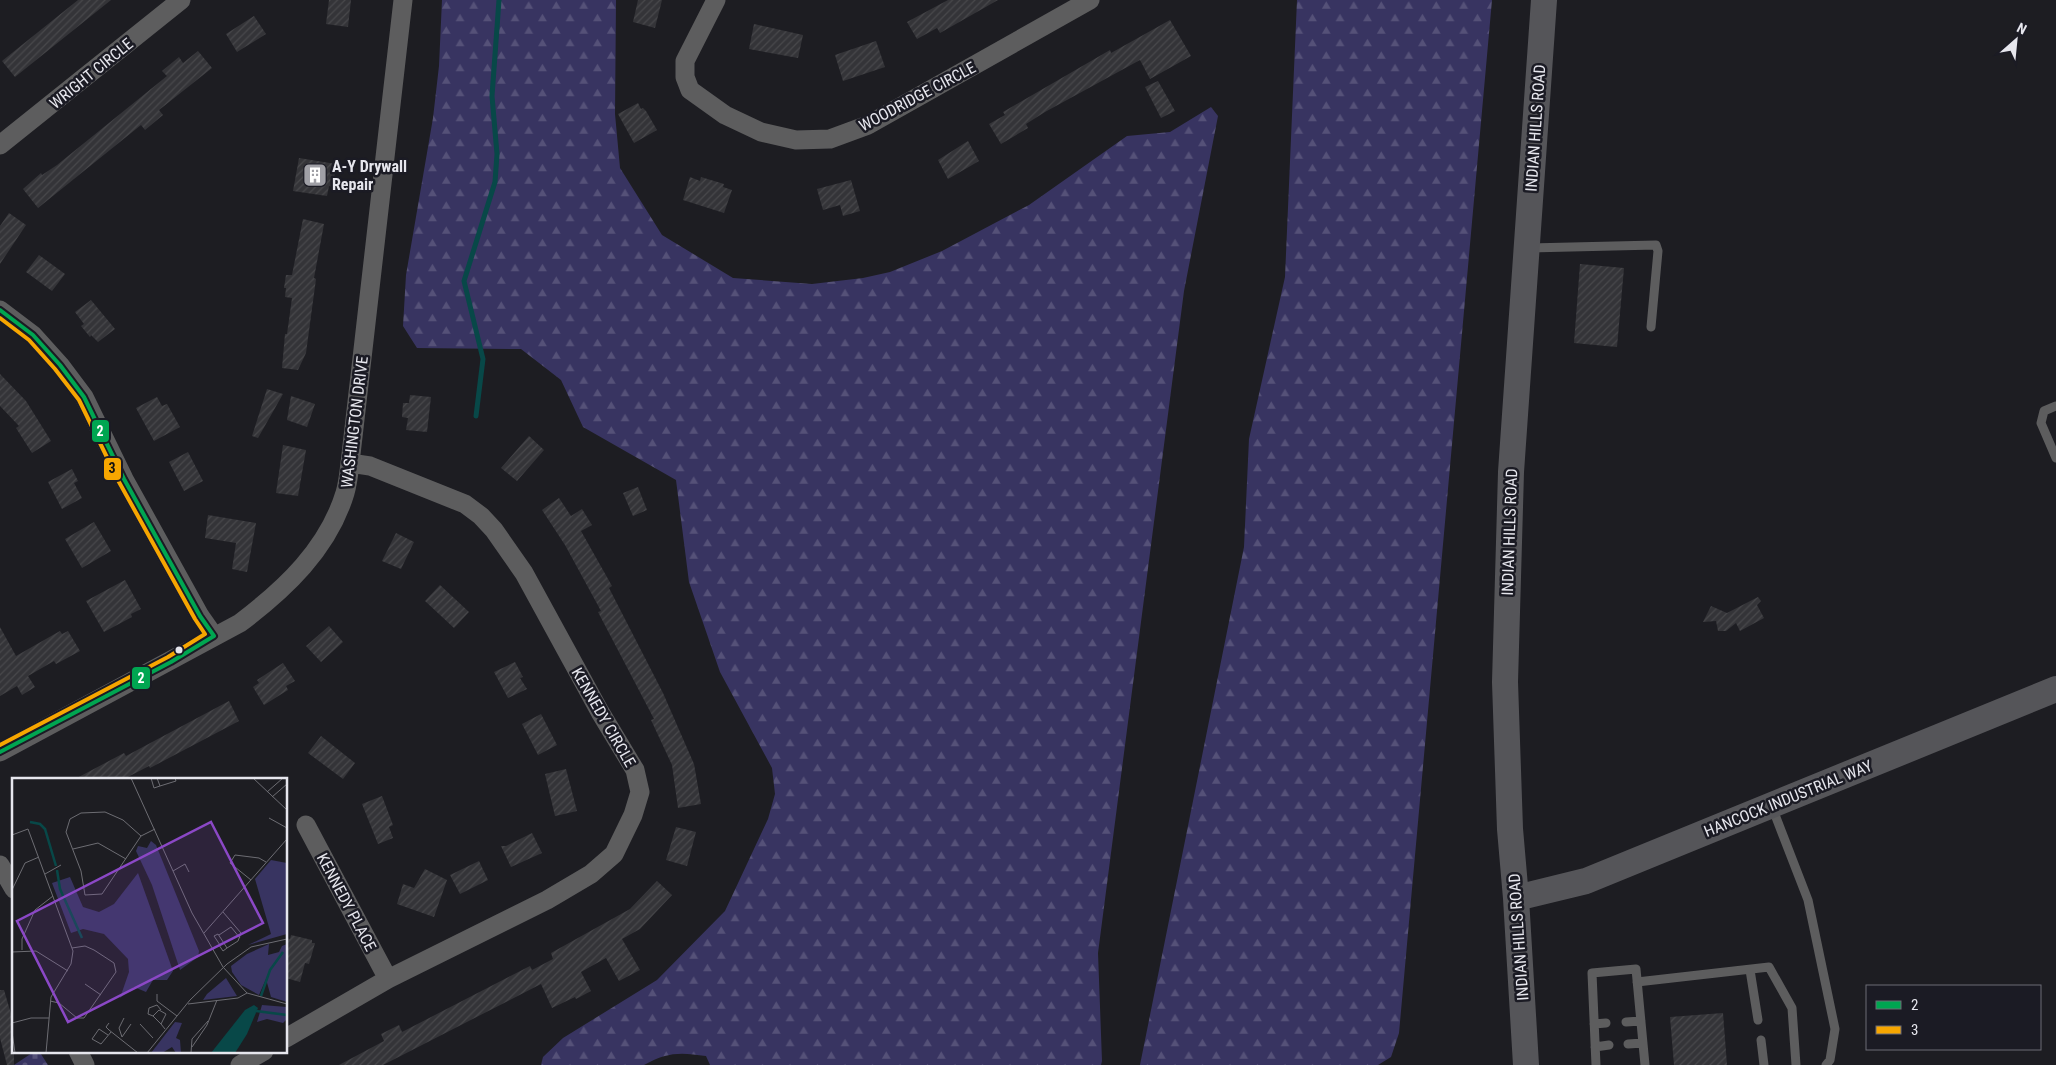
<svg xmlns="http://www.w3.org/2000/svg" width="2056" height="1065" font-family="'Roboto Condensed',sans-serif">
  <defs>
    <pattern id="forest-firs" width="22" height="20" patternUnits="userSpaceOnUse" patternTransform="scale(1.25)"><rect width="22" height="20" fill="#383461"/><path d="M5 1l3.5 6h-7zM16 11l3.5 6h-7z" fill="#555178"/></pattern>
    <pattern id="cemetery-stones" width="16" height="16" patternUnits="userSpaceOnUse" patternTransform="scale(1.25)"><rect width="16" height="16" fill="#383461"/><path d="M2 7V4a2 2 0 0 1 4 0v3zM10 15v-3a2 2 0 0 1 4 0v3z" fill="#555178"/></pattern>
    <pattern id="building-hatch" width="6" height="6" patternUnits="userSpaceOnUse" patternTransform="scale(1.25)"><rect width="6" height="6" fill="#343438"/><path d="M-1 1l2-2M0 6l6-6M5 7l2-2" fill="none" stroke="#48484b"/></pattern>
  </defs>
  <rect width="100%" height="100%" fill="#1d1d22"/>
  <path fill="url(#forest-firs)" d="M442,0H616L615,114L620,168L662,235L733,278L812,284L863,278L890,272L942,251L1029,205L1127,136L1170,132L1211,107L1218,116L1184,291L1098,953L1102,1061L1101,1065H710L706,1056C680,1052 667,1052 644,1065H541L543,1057L563,1038L657,980L725,911L768,819L775,794L772,768L720,672L689,582L676,480L583,427L561,380L521,349L417,348L403,326L406,275L433,118L439,66Z
    M1297,0H1492L1399,1033L1391,1057L1378,1065H1140L1244,547L1249,439L1285,277Z"/>
  <path fill="url(#cemetery-stones)" d="M35,1051H39L48,1065H14Z"/>
  <g fill="none" stroke-linecap="round" stroke-linejoin="round">
    <path stroke="#084848" stroke-width="5" d="M476,416L483,359L464,281L495,182L497,154L492,96L499,0"/>
  </g>
  <path fill="url(#building-hatch)" d="M78,0H111L15,77L2,61Z
    M329,0H351L348,27L326,24Z
    M638,0H662L655,28L633,22Z
    M948,0H998L940,33L937,28L917,39L907,22Z
    M254,16L266,34L237,52L226,34Z
    M1170,20L1191,56L1150,79L1140,60L1045,112L1026,124L1028,128L1001,144L989,124L1005,115L1003,112L1110,50L1111,53Z
    M754,24L803,35L798,58L749,49Z
    M876,41L885,67L843,81L835,55Z
    M198,51L212,68L159,110L163,115L145,130L141,125L38,208L23,189L41,173L42,175L57,165L167,76L162,71L179,57L183,63Z
    M1158,81L1175,111L1161,118L1145,87Z
    M638,103L641,109L643,108L646,111L657,130L634,143L618,114Z
    M968,141L979,161L948,179L938,160Z
    M299,158L336,164L333,187L329,186L327,196L293,191Z
    M690,177L700,181L701,177L724,184L723,187L732,190L724,213L683,200Z
    M851,180L860,211L843,216L840,205L823,210L817,189Z
    M9,213L26,225L0,264V226Z
    M303,219L324,224L314,278L316,279L306,353L298,370L282,368L285,334H287L292,298L285,297L286,288H284L286,275H292Z
    M39,255L65,274L52,291L26,272Z
    M1580,264L1624,268L1617,347L1574,343Z
    M91,300L115,329L98,342L91,335L90,337L81,326L84,324L75,312Z
    M0,374L26,401L51,441L32,453L16,428L19,426L0,406Z
    M267,389L283,394L258,438L252,436Z
    M410,395L431,397L427,432L406,430L408,418L402,417L403,403H409Z
    M291,396L315,404L307,427L287,420Z
    M157,397L162,406L167,404L180,427L154,441L136,408Z
    M529,436L544,450L517,481L501,468Z
    M283,445L306,450L298,496L276,493Z
    M188,452L203,481L184,491L169,462Z
    M72,469L78,481L74,483L82,498L62,509L48,482Z
    M638,487L647,510L633,516L623,493Z
    M559,498L571,516L582,509L592,525L581,531L612,586L609,588L663,693L694,764L701,804L678,808L672,765L651,720L654,719L598,612L601,611L565,545L542,510Z
    M208,515L256,523L247,572L232,569L236,543L205,538Z
    M94,522L111,551L82,568L65,539Z
    M396,533L414,542L401,569L382,561Z
    M125,580L141,609L131,614L132,617L104,632L86,601Z
    M440,585L469,612L454,628L425,601Z
    M1758,597L1761,601L1757,605L1764,618L1740,631L1736,623L1726,631H1718L1716,621L1703,622L1711,606L1727,613Z
    M329,626L343,642L321,662L306,646Z
    M0,627L16,656L60,631L62,634L68,631L80,651L56,664L54,661L28,676L35,687L22,695L17,686L0,696Z
    M515,662L523,677L520,678L527,689L508,698L494,672Z
    M283,663L295,681L286,686L288,690L264,705L253,687L259,683L257,680Z
    M229,701L239,721L150,768L149,766L124,779H75L124,753L126,756Z
    M541,714L557,745L538,755L522,724Z
    M321,736L355,763L343,779L308,753Z
    M566,769L577,811L555,816L545,774Z
    M382,796L393,825L389,827L393,838L378,844L362,804Z
    M676,827L696,832L687,866L666,860Z
    M532,833L542,853L511,867L501,846H506Z
    M479,861L488,880L460,894L450,875Z
    M425,869L447,880L434,917L397,904L403,884L414,888Z
    M657,881L672,895L640,929L622,939L640,970L619,981L606,958L581,972L591,991L576,999L575,997L552,1008L541,984L383,1065H339L384,1041L381,1034L399,1025L402,1032L530,966L532,970L553,959L551,953L630,909Z
    M291,935L312,940V943H315L309,964L305,963L300,982L286,978V938L290,939Z
    M0,990H4L14,1024V1065H7L0,1038Z
    M1723,1013L1727,1065H1674L1670,1017Z"/>
  <g fill="none" stroke-linecap="round" stroke-linejoin="round">
    <path stroke="#5d5d5e" stroke-width="9" d="M1529,248L1656,245L1658,251L1651,327
      M2056,406L2044,411L2041,423L2056,458
      M1772,807L1808,900L1835,1029L1830,1060L1826,1065
      M1750,970L1758,1020
      M1637,982L1769,967L1792,1008L1796,1065
      M1626,1022L1641,1021
      M1594,1024L1606,1023
      M1761,1040L1764,1065
      M1628,1044L1643,1043
      M1595,1047L1609,1045
      M1596,1065L1592,973L1636,969L1645,1065"/>
    <path stroke="#5d5d5e" stroke-width="19" d="M716,0L685,61V77L690,90L725,115L761,132L796,140L830,139L868,125L1090,0
      M0,145L181,0
      M0,310L33,335L60,365L84,397L124,479L200,616L214,636
      M0,752L240,623C285,589 328,549 345,493C348,483 349,472 350,463L403,0
      M306,825L388,979
      M0,865L14,889
      M286,1038L388,979L547,900L591,874L614,854L633,815L640,792L635,770L600,712L524,573L494,530L481,516L465,504L370,466L350,463
      M78,1051L85,1065
      M240,1065L264,1051"/>
    <path stroke="#555559" stroke-width="26" d="M1516,898L1586,881L2056,689
      M1526,1065L1516,898L1510,829L1505,682L1511,472L1544,0"/>
    <g stroke="#1b1b24" stroke-width="8">
      <path id="bus-1" d="M0,310L33,335L60,365L84,397L124,479L200,616L214,636L171,662L0,752"/>
    </g>
    <g stroke="#1b1b24" stroke-width="8">
      <path id="bus-2" d="M0,318L29,340L55,369L79,400L119,482L195,619L205,634L168,657L0,745"/>
    </g>
    <use href="#bus-1" stroke="#00a651" stroke-width="4"/>
    <use href="#bus-2" stroke="#f7a600" stroke-width="4"/>
  </g>
  <defs>
    <g id="building-square" transform="scale(1.25)"><rect x="-9" y="-9" width="18" height="18" rx="4" fill="#a0a0a6" stroke="#1b1b24"/><path d="M-4-6H4V6H1V3H-1V6H-4ZM-2.5-4.3h1.7v1.8h-1.7ZM.8-4.3h1.7v1.8H.8ZM-2.5-1h1.7V.8h-1.7ZM.8-1h1.7V.8H.8Z" fill="#fff"/></g>
  </defs>
  <g fill-rule="evenodd">
    <use href="#building-square" x="315" y="175"/>
  </g>
  <circle fill="#e6e6ed" stroke="#1b1b24" stroke-width="2" cx="179" cy="650" r="4.5"/>
  <g text-anchor="middle" stroke-width="5" stroke-linejoin="round" paint-order="stroke">
    <g font-size="16" fill="#e6e6ed" stroke="#1b1b24">
      <text transform="translate(91 73) rotate(-39)" y="6">WRIGHT CIRCLE</text>
      <text transform="translate(917 96) rotate(-28)" y="6">WOODRIDGE CIRCLE</text>
      <text transform="translate(1535 128) rotate(-86)" y="6">INDIAN HILLS ROAD</text>
      <text transform="translate(354 422) rotate(-83)" y="6">WASHINGTON DRIVE</text>
      <text transform="translate(1509 532) rotate(-88)" y="6">INDIAN HILLS ROAD</text>
      <text transform="translate(604 717) rotate(60)" y="6">KENNEDY CIRCLE</text>
      <text transform="translate(1788 798) rotate(-22)" y="6">HANCOCK INDUSTRIAL WAY</text>
      <text transform="translate(347 902) rotate(62)" y="6">KENNEDY PLACE</text>
      <text transform="translate(1518 937) rotate(-94)" y="6">INDIAN HILLS ROAD</text>
    </g>
    <g font-size="16" font-weight="bold" fill="#e6e6ed" stroke="#1b1b24" text-anchor="start">
      <text x="332" y="172">A-Y Drywall<tspan x="332" dy="18">Repair</tspan></text>
    </g>
  </g>
  <g transform="translate(12 778)">
    <rect width="275" height="275" fill="#1d1d22"/>
    <path d="M139,63L144,67L187,173L186,179L168,192L140,107L124,73L126,68L135,70ZM259,82L275,85V156L236,167L259,156L243,101ZM126,95L161,193L155,202H141L134,214L122,209L108,220L117,194L116,181L92,156L71,151L59,155L40,105L58,99L71,129L87,134L102,126ZM257,166L256,177L267,174L270,168L275,166V224L259,219L254,201L247,217L229,207L220,194L219,188L235,176ZM214,200L225,218L191,222L195,216ZM250,227L275,229V241L271,245L255,241L245,244ZM163,244L170,245L164,260L168,262L169,275H164L160,269L150,275H139Z" fill="#383461"/>
    <path d="M242,227L246,230L235,256L223,275H199L233,232Z" fill="#084848"/>
    <path fill="none" stroke="#084848" stroke-width="2.5" d="M18,44L28,46L33,51L44,88M45,92L48,111L70,160M249,218L258,192L271,174M244,233L275,237"/>
    <path fill="none" stroke="#6d6d73" stroke-width="1" d="M119,0L180,135L211,189L235,215L275,226M139,0L142,10L148,8M145,0L148,8L164,3L163,0M241,0L275,32M255,14L271,0M260,19L275,6M257,40L275,50M0,57L16,51L61,173L59,186L39,219L34,275M129,58L90,116L73,117L69,93L54,54L58,41L69,35L93,34L111,42L129,58L143,51M61,71L86,65L114,81M161,93L173,86L177,94M33,96L49,87M239,102L218,85L223,77L247,80L254,84M0,112L13,85L27,79M192,155L275,61M207,157L219,149L228,160M208,167L202,158L206,156L215,170M201,171L207,167L211,173L215,170L226,163L229,155L211,134M10,172V161L23,132L41,118M0,174L24,173L56,193M73,206L89,217M145,216V223L165,238M38,223L47,225L65,240H72L104,194L102,185L82,172L73,168L60,170M176,226L226,220L235,215M141,238L136,236L137,230L145,227L149,232M0,245L19,240H37M97,245L94,249L97,252L126,275M128,246L141,260M149,246L141,238L147,232L154,236L149,246L153,251M0,254L3,275M96,257L87,251L80,261L89,266L99,254M110,259L107,250L112,240M110,259L119,246M180,269L195,247L205,222M135,275L178,222L215,186L239,169L275,161M179,275L180,261L196,243"/>
    <path fill="#8b48c6" fill-opacity="0.15" stroke="#8b48c6" stroke-width="2.5" d="M199,44L251,145L56,244L5,143Z"/>
    <rect width="275" height="275" fill="none" stroke="#e6e6ed" stroke-width="2.5"/>
  </g>
  <g stroke="#1b1b24" stroke-width="2">
    <rect x="91" y="419" width="19" height="24" rx="5" fill="#00a651"/>
    <rect x="103" y="457" width="19" height="24" rx="5" fill="#f7a600"/>
    <rect x="131" y="666" width="20" height="24" rx="5" fill="#00a651"/>
  </g>
  <g font-size="14" text-anchor="middle" font-weight="bold" fill="#fff">
    <text x="100" y="436">2</text>
    <text x="141" y="683">2</text>
  </g>
  <g font-size="14" text-anchor="middle" font-weight="bold" fill="#111">
    <text x="112" y="473">3</text>
  </g>
  <rect x="1866" y="985" width="175" height="65" fill="#1b1b24" stroke="#6c6c74"/>
  <rect x="1876" y="1001" width="25" height="8" fill="#00a651" stroke="#6c6c74"/>
  <text x="1911" y="1010" font-size="15" fill="#e6e6ed">2</text>
  <rect x="1876" y="1026" width="25" height="8" fill="#f7a600" stroke="#6c6c74"/>
  <text x="1911" y="1035" font-size="15" fill="#e6e6ed">3</text>
  <g transform="translate(2016 40) rotate(27)" stroke="#1b1b24" stroke-width="4" paint-order="stroke">
  <path d="M0-4L9 19L0 12L-9 19Z" fill="#e6e6ed"/>
  <text y="-8" font-size="14" font-weight="bold" text-anchor="middle" fill="#e6e6ed">N</text>
  </g>
</svg>
